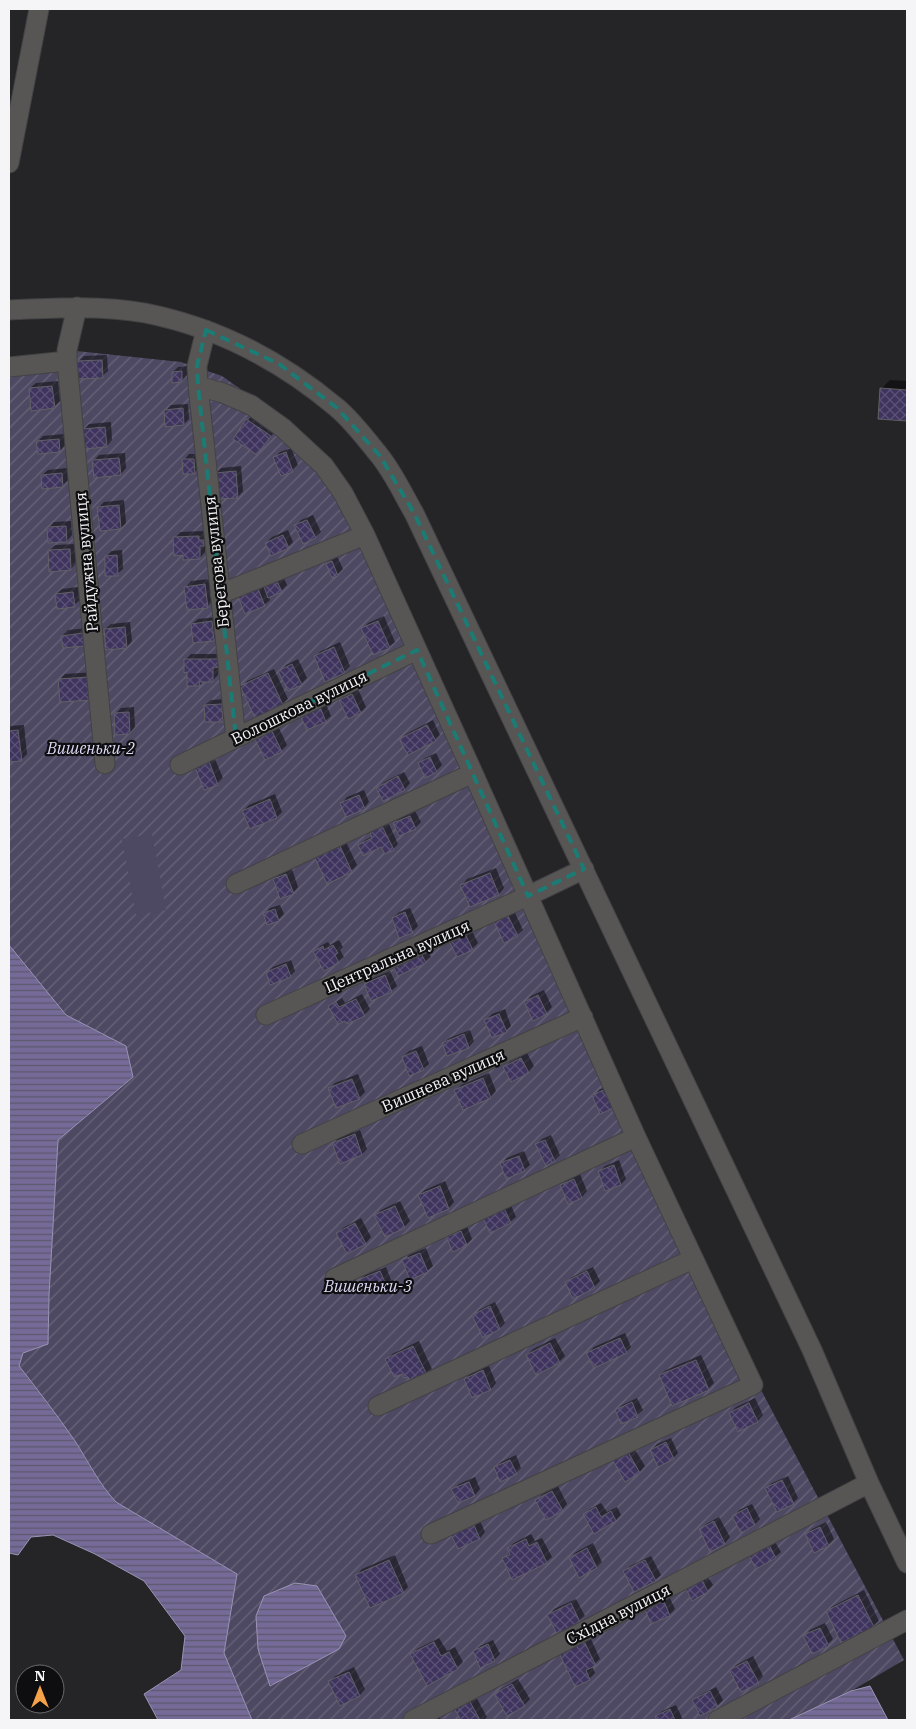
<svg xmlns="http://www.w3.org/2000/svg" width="916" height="1729" font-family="'IBM Plex Serif',serif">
  <defs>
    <pattern id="garden-furrows" width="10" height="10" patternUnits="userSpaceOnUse" patternTransform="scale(1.25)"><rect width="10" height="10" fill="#4e4962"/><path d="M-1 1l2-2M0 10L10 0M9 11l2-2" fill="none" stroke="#686479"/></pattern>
    <pattern id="water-rules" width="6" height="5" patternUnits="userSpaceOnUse" patternTransform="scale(1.25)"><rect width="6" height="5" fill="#756a98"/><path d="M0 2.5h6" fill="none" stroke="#5d586d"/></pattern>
    <pattern id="building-cross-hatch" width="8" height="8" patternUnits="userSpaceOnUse" patternTransform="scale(1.25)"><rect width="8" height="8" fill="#3f345e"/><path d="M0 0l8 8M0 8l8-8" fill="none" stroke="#5b5276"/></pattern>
  </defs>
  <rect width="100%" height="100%" fill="#252528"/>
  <path fill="url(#garden-furrows)" d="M67,350L181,362L222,376L283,419L329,463L760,1388L904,1660L851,1691L789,1720H252L224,1653L237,1574L116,1502C100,1485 90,1464 77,1444C59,1417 39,1391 19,1366L23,1353L48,1343L49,1295L58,1140L133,1077L126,1046L66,1015L9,945V360L33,358Z"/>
  <path fill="#4e4962" d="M152,834L166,910L136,915L122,839Z"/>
  <path fill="url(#water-rules)" stroke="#9b94b4" d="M9,945L66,1015L126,1046L133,1077L58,1140L49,1295L48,1344L23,1353L19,1366C38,1390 57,1415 75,1441C88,1461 99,1484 116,1502L237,1574L224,1653L252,1720H158L144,1694L181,1670L185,1636L144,1581L95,1554L53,1535L31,1537L18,1555L9,1553Z
    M295,1583L317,1586L346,1636L339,1649L270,1686L258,1649L256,1616L264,1596Z
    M870,1686L888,1720H789L851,1691Z"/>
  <path fill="#0007" d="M107,355L108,371L102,376L78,362L84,356Z
    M187,366V375L182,381L173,372L178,367Z
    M890,380L907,381V420L880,418L881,389Z
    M58,381L60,401L54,407L30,388L36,383Z
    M188,404L189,419L184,424L165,411L171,405Z
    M253,414L276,430L257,454L234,438Z
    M111,422L112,440L107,446L83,430L89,424Z
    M64,434L65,445L60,451L38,441L43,436Z
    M291,448L298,465L292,471L275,457L280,452Z
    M125,453L126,468L121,474L93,461L99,455Z
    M189,454H199L200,467L194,473L184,460Z
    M241,466L243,491L238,497L216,474L221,468Z
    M67,468L68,480L62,486L42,475L48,470Z
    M124,500L126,523L121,528L99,507L104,502Z
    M313,515L321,532L315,537L296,526L301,520Z
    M71,521L72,535L67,541L48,528L54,522Z
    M288,530L293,542L288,547L266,543L272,537Z
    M204,531V535H209V539L205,543V552L200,558L174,538L180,532Z
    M75,544L76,563L71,569L49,550L55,545Z
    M122,550L123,569L117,574L106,556L111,551Z
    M337,556L343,569L337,575L327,564Z
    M282,574L287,585L281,591L268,596L270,600L264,605L240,597L245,591Z
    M210,579L213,601L207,607L186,587L191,581Z
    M78,587L80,600L74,605L56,594L62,589Z
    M384,616L395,642L389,647L363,628L368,623Z
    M217,617L219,634L213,640L192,624L198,619Z
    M130,622L132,641L127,647L105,629L111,624Z
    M88,628L89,639L84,645L62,636L68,630Z
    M340,642L350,666L344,672L315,656L321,651Z
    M191,654H224L218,667V675L213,680H204L200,685H189L188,671L185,660Z
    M298,659L307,678L301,684L289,690L280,671L286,665Z
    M274,669L288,699L282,704L242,687L247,681Z
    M94,672L96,694L59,680L65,674Z
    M358,689L366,707L361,712L341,700L346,694Z
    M227,699L228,715L222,720L205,705L211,700Z
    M325,702L331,716L325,721L302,715Z
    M134,707L135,727L130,733L115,714L121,708Z
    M433,720L440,735L435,740L401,739L406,734Z
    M277,724L287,745L281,751L255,737Z
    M24,725L27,754L21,760L9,761V726Z
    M212,752L223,778L217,784L194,762Z
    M436,753L442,765L436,771L420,763L425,758Z
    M404,772L410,783L405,789L384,799L378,788L384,782Z
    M364,790L369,802L364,808L342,803L347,797Z
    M275,794L282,812L277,817L250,828L243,811L249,805Z
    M415,811L421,822L415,828L394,823L400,818Z
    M388,822L398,844L393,849L382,845H360L365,840L373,836L371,833L377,827Z
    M346,842L357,865L351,871L317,859L322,853Z
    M496,868L504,888L499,894L470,905L462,885L467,879Z
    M292,869L298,887L293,893L274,880L280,874Z
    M280,905L284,914L278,920L264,914L270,908Z
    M410,908L418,926L412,932L393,918L399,912Z
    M514,911L523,930L517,935L496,922L501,917Z
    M470,927L478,943L472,949L450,940Z
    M339,940L343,947L340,950L344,957L338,962L315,952L320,946L328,942L330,945Z
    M427,949L431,957L425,962L398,974Z
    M291,960L295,971L290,976L267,972L273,967Z
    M390,971L397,986L391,991L366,984L371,979Z
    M544,990L552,1007L546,1013L526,1002L531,996Z
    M362,994L370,1009L364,1015L330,1006L342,998L345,1003Z
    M505,1009L511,1026L506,1031L486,1020L492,1014Z
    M470,1030L474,1041L469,1047L448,1055L443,1043L449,1038Z
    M422,1046L429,1064L423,1069L403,1057L409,1051Z
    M527,1053L534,1066L529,1072L512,1081L505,1067L510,1062Z
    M489,1073L496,1091L491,1097L464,1108L456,1090L461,1085Z
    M358,1074L365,1092L359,1098L329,1089L335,1083Z
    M612,1084L619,1102L594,1095L599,1090Z
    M360,1130L367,1149L362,1154L334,1143L339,1137Z
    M551,1135L560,1155L555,1160L546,1164L537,1144L542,1139Z
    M524,1151L530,1165L524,1170L501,1164L507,1158Z
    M619,1160L626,1179L621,1184L599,1172L605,1166Z
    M580,1174L587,1191L582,1197L568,1202L561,1186L567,1180Z
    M445,1181L454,1202L449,1208L428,1216L419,1195L425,1190Z
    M400,1201L410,1221L404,1227L376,1216L381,1210Z
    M510,1203L516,1217L510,1222L485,1218Z
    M361,1218L371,1237L366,1243L347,1252L337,1233L343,1228Z
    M467,1226L472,1239L467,1244L453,1250L448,1237L453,1232Z
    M426,1248L433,1266L427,1271L404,1261L409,1255Z
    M386,1267L391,1280L386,1286L360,1281L365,1275Z
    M593,1267L600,1281L594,1287L566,1282L572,1277Z
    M495,1302L505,1323L500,1328L474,1315L479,1310Z
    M625,1333L631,1347L626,1352L588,1353L594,1347Z
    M555,1338L565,1356L559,1362L527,1355L533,1349Z
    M419,1341L432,1369L426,1374L409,1375L402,1372L387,1360L392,1354Z
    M701,1355L714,1383L708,1389L660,1375L666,1370Z
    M489,1366L496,1383L491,1389L472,1396L465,1379L471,1373Z
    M637,1398L643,1410L637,1415L616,1410L622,1405Z
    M755,1398L763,1415L758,1421L738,1430L730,1413L736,1407Z
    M671,1438L678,1453L673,1458L651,1450L657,1444Z
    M634,1448L645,1466L640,1472L625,1480L614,1462L620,1456Z
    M516,1455L521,1468L516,1473L495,1467L501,1462Z
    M788,1476L798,1498L793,1503L767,1488L772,1483Z
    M475,1477L480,1489L475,1495L458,1502L453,1489L459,1484Z
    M558,1486L567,1504L562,1510L537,1500L542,1494Z
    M601,1503L607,1512L617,1507L621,1515L616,1520L594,1532L584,1514L590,1509Z
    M752,1504L760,1519L755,1524L741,1531L734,1516L739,1510Z
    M719,1517L730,1537L725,1543L711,1550L700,1530L706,1524Z
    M480,1521L485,1532L480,1538L458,1547L453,1536L459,1530Z
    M826,1522L834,1539L829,1544L814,1551L806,1535L812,1529Z
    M531,1534L535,1541L542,1538L552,1557L546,1562L504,1559L509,1553L508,1548L514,1543Z
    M772,1537L781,1552L775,1557L756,1568Z
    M593,1543L602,1562L597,1567L580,1576L570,1558L576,1552Z
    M395,1555L408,1587L403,1592L357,1575L362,1569Z
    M651,1556L661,1575L655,1580L625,1572L630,1566Z
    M706,1574L713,1585L707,1591L692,1582Z
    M864,1590L879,1621L873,1626L827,1611L833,1606Z
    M668,1594L675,1609L669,1615L646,1607Z
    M576,1599L585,1616L579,1621L549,1615L554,1609Z
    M825,1623L833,1639L828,1644L805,1636L810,1630Z
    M590,1637L600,1659L592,1666L595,1673L589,1679L561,1653Z
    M439,1638L447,1651L455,1647L463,1662L457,1668L427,1684L412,1655L417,1649Z
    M493,1640L500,1654L494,1660L474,1651L480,1646Z
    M753,1656L763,1676L758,1682L731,1670L736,1665Z
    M354,1667L365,1689L360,1695L341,1704L330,1682L335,1676Z
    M518,1679L530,1699L524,1705L495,1695L501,1689Z
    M716,1687L723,1700L717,1706L694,1701L700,1695Z
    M475,1695L487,1717L484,1720H462L456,1708Z
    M676,1705L683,1720H659L657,1716L662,1711Z
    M439,1716L441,1720H432Z"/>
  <path fill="url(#building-cross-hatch)" stroke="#616064" d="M102,360L103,378L78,379L77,361Z
    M182,371V382L172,383V372Z
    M52,386L55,408L31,411L29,388Z
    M880,388L907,390V421L878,419Z
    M183,408L184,425L165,427L164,410Z
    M246,419L271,436L257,455L233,439Z
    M105,427L107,447L83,449L82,429Z
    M59,439L60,452L38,454L36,441Z
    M286,452L293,472L281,476L273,457Z
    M119,458L121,475L94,478L92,460Z
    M182,459H194L195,474H183Z
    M236,471L238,498L217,499L215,473Z
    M62,473L63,487L42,489L41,475Z
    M119,505L121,529L100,531L97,507Z
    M307,520L316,538L303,544L294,525Z
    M66,526L67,542L48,543L47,527Z
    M283,535L289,548L271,556L265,543Z
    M199,536V540H204V546H200V559L183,560V555L174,556L173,537Z
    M70,549L71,570L49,572L48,550Z
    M117,555L118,576H105V556Z
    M332,561L338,576L332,578L326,564Z
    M276,579L282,592L268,598L263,584Z
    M205,584L208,608L187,610L184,587Z
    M258,589L265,606L245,614L238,597Z
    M73,592L75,607L57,609L55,594Z
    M212,621L214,641L193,643L191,624Z
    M378,621L390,648L373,655L361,628Z
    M125,627L127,648L106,650L104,629Z
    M83,633L84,646L63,648L61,636Z
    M334,647L345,673L325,682L314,656Z
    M184,659H219V667L213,668V682H199L200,686H187V672L184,673Z
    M292,664L302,685L288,691L278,671Z
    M268,673L283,705L255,718L240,686Z
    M89,677L91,700L60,702L58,679Z
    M352,694L361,713L348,719L339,700Z
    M222,704L223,722H205L204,705Z
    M320,707L326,722L307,730L300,715Z
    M129,712L130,734L115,735L114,713Z
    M427,725L436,741L408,755L399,739Z
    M271,729L282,752L265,760L254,737Z
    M18,730L22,761L9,762V731Z
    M207,756L218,785L204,790L193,762Z
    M430,757L437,772L425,778L418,763Z
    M398,776L405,790L383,801L376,788Z
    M359,795L365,809L346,817L340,803Z
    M270,799L277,818L250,829L242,811Z
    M410,816L416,829L399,836L393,823Z
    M382,826L394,850L385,854L381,847L363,856L358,845L372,838L370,832Z
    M340,846L352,872L327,884L315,858Z
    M490,873L499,895L470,907L460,885Z
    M286,874L294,894L280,899L273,879Z
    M275,909L279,921L267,925L263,913Z
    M405,912L413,933L399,938L392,918Z
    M508,916L518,936L504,943L494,922Z
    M464,932L473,950L457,957L448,939Z
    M333,945L338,953L335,955L339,963L324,971L313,952L323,946L324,950Z
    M421,953L426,963L398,976L393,966Z
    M286,964L291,977L270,985L266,972Z
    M385,975L392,992L371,1001L364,984Z
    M538,995L547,1014L533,1021L524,1002Z
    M356,999L365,1016L347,1024L345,1021L338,1024L328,1006L336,1002L339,1007Z
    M499,1014L507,1032L492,1038L484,1020Z
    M464,1034L469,1048L447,1056L442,1043Z
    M416,1051L424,1070L409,1076L402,1057Z
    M521,1058L529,1073L511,1082L503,1067Z
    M483,1078L491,1098L463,1110L454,1090Z
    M352,1079L360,1099L336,1108L328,1088Z
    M606,1089L614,1108L600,1114L592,1095Z
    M355,1134L362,1155L340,1164L332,1143Z
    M545,1140L555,1161L546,1166L535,1144Z
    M519,1156L525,1171L506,1179L500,1163Z
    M614,1165L621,1185L605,1191L598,1171Z
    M574,1179L582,1198L568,1204L560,1185Z
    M440,1186L449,1209L428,1218L418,1195Z
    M395,1206L405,1228L385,1237L374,1215Z
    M504,1208L511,1223L490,1233L483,1218Z
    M355,1223L366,1244L347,1254L336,1233Z
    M461,1231L467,1245L453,1252L446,1237Z
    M420,1253L428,1272L410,1280L402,1260Z
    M380,1271L387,1287L364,1296L358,1280Z
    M587,1271L595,1288L573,1299L565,1282Z
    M490,1306L500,1329L483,1338L472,1315Z
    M620,1338L627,1353L594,1368L586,1353Z
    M550,1343L560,1363L536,1375L526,1355Z
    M413,1346L427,1375L411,1383L408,1377L404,1378L402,1374L394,1377L385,1359Z
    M696,1360L709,1390L672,1406L659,1375Z
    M483,1370L491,1390L472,1398L464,1379Z
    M632,1402L638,1417L621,1424L615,1410Z
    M749,1403L758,1422L738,1432L729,1413Z
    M666,1442L674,1459L658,1467L650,1450Z
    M628,1452L640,1473L625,1482L613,1461Z
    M510,1460L517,1474L500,1482L494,1467Z
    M782,1480L794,1504L777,1512L765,1488Z
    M469,1482L475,1496L458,1503L451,1489Z
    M552,1491L563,1511L546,1520L535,1500Z
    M596,1507L601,1517L611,1511L616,1521L594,1534L583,1514Z
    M747,1508L755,1525L741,1533L732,1516Z
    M714,1521L725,1544L710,1552L699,1529Z
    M474,1525L480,1539L458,1549L451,1535Z
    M820,1527L829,1546L814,1553L805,1534Z
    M526,1539L529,1546L537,1542L547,1563L512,1580L502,1558L510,1555L507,1548Z
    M767,1541L776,1558L756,1569L747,1552Z
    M587,1548L597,1568L579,1578L569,1558Z
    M389,1560L404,1593L370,1608L355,1575Z
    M645,1560L656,1581L634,1592L623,1571Z
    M701,1578L708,1592L692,1601L685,1587Z
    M858,1595L874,1627L841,1643L826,1611Z
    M663,1599L670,1616L651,1624L644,1607Z
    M571,1603L580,1622L557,1634L547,1615Z
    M820,1628L829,1646L812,1654L803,1635Z
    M584,1641L596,1666L586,1670L590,1680L575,1687L559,1653Z
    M434,1642L441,1656L449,1652L458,1669L427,1686L410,1654Z
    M488,1644L495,1661L480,1668L473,1651Z
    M747,1661L759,1683L741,1692L729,1670Z
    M349,1672L360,1696L340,1706L328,1681Z
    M512,1684L525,1706L507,1716L494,1694Z
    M710,1691L718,1707L700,1716L692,1700Z
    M469,1700L480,1720H461L454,1708Z
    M670,1709L675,1720H657L655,1716Z"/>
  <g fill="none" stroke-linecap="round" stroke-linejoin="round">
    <g stroke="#424245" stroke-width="21">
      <path id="minor" d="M9,163L39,9
        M77,307L67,350V361L105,764
        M9,310C54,308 100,305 145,313C216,327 280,360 336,407C351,419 366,439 379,455C393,472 403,494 414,513L812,1350L869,1483L907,1563
        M206,330L197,366L198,386L236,738
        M9,367L67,361
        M198,386L223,393L251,405L283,428L324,466L343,493L365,535L473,773L636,1137L753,1385L431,1534
        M220,594L365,535
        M180,765L417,650
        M236,884L473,773
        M266,1015L528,896L584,869
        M302,1144L583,1017
        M335,1278L636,1137
        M378,1406L693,1259
        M413,1720L869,1483
        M718,1720L907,1620"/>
    </g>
    <use href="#minor" stroke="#575654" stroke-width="19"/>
  </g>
  <path fill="none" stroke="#1a7c75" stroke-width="4" stroke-dasharray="10 6" stroke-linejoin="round" d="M206,330L279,364L337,408L380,456L414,513L584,869L528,896L417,650L236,738L198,386L197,366Z"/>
  <g text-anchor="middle" stroke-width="4.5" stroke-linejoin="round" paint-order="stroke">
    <g font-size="16" fill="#f5f5f7" stroke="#0e0e10">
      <text transform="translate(86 562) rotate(-95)" y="6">Райдужна вулиця</text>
      <text transform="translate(216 562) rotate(-96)" y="6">Берегова вулиця</text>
      <text transform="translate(299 707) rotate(-26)" y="6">Волошкова вулиця</text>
      <text transform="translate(397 956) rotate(-24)" y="6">Центральна вулиця</text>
      <text transform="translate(443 1080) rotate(-24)" y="6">Вишнева вулиця</text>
      <text transform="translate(618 1614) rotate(-27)" y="6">Східна вулиця</text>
    </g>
    <g font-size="16" font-style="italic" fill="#ded8f5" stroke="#0e0e10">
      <text x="91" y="754">Вишеньки-2</text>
      <text x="368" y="1292">Вишеньки-3</text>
    </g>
  </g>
  <rect width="916" height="1729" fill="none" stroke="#f5f5f7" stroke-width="20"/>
  <g transform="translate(40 1689)"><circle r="24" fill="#0e0e10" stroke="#6a6a6c"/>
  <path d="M0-4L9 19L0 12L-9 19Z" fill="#f6a248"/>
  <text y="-8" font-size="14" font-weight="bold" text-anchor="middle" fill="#f5f5f7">N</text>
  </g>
</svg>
